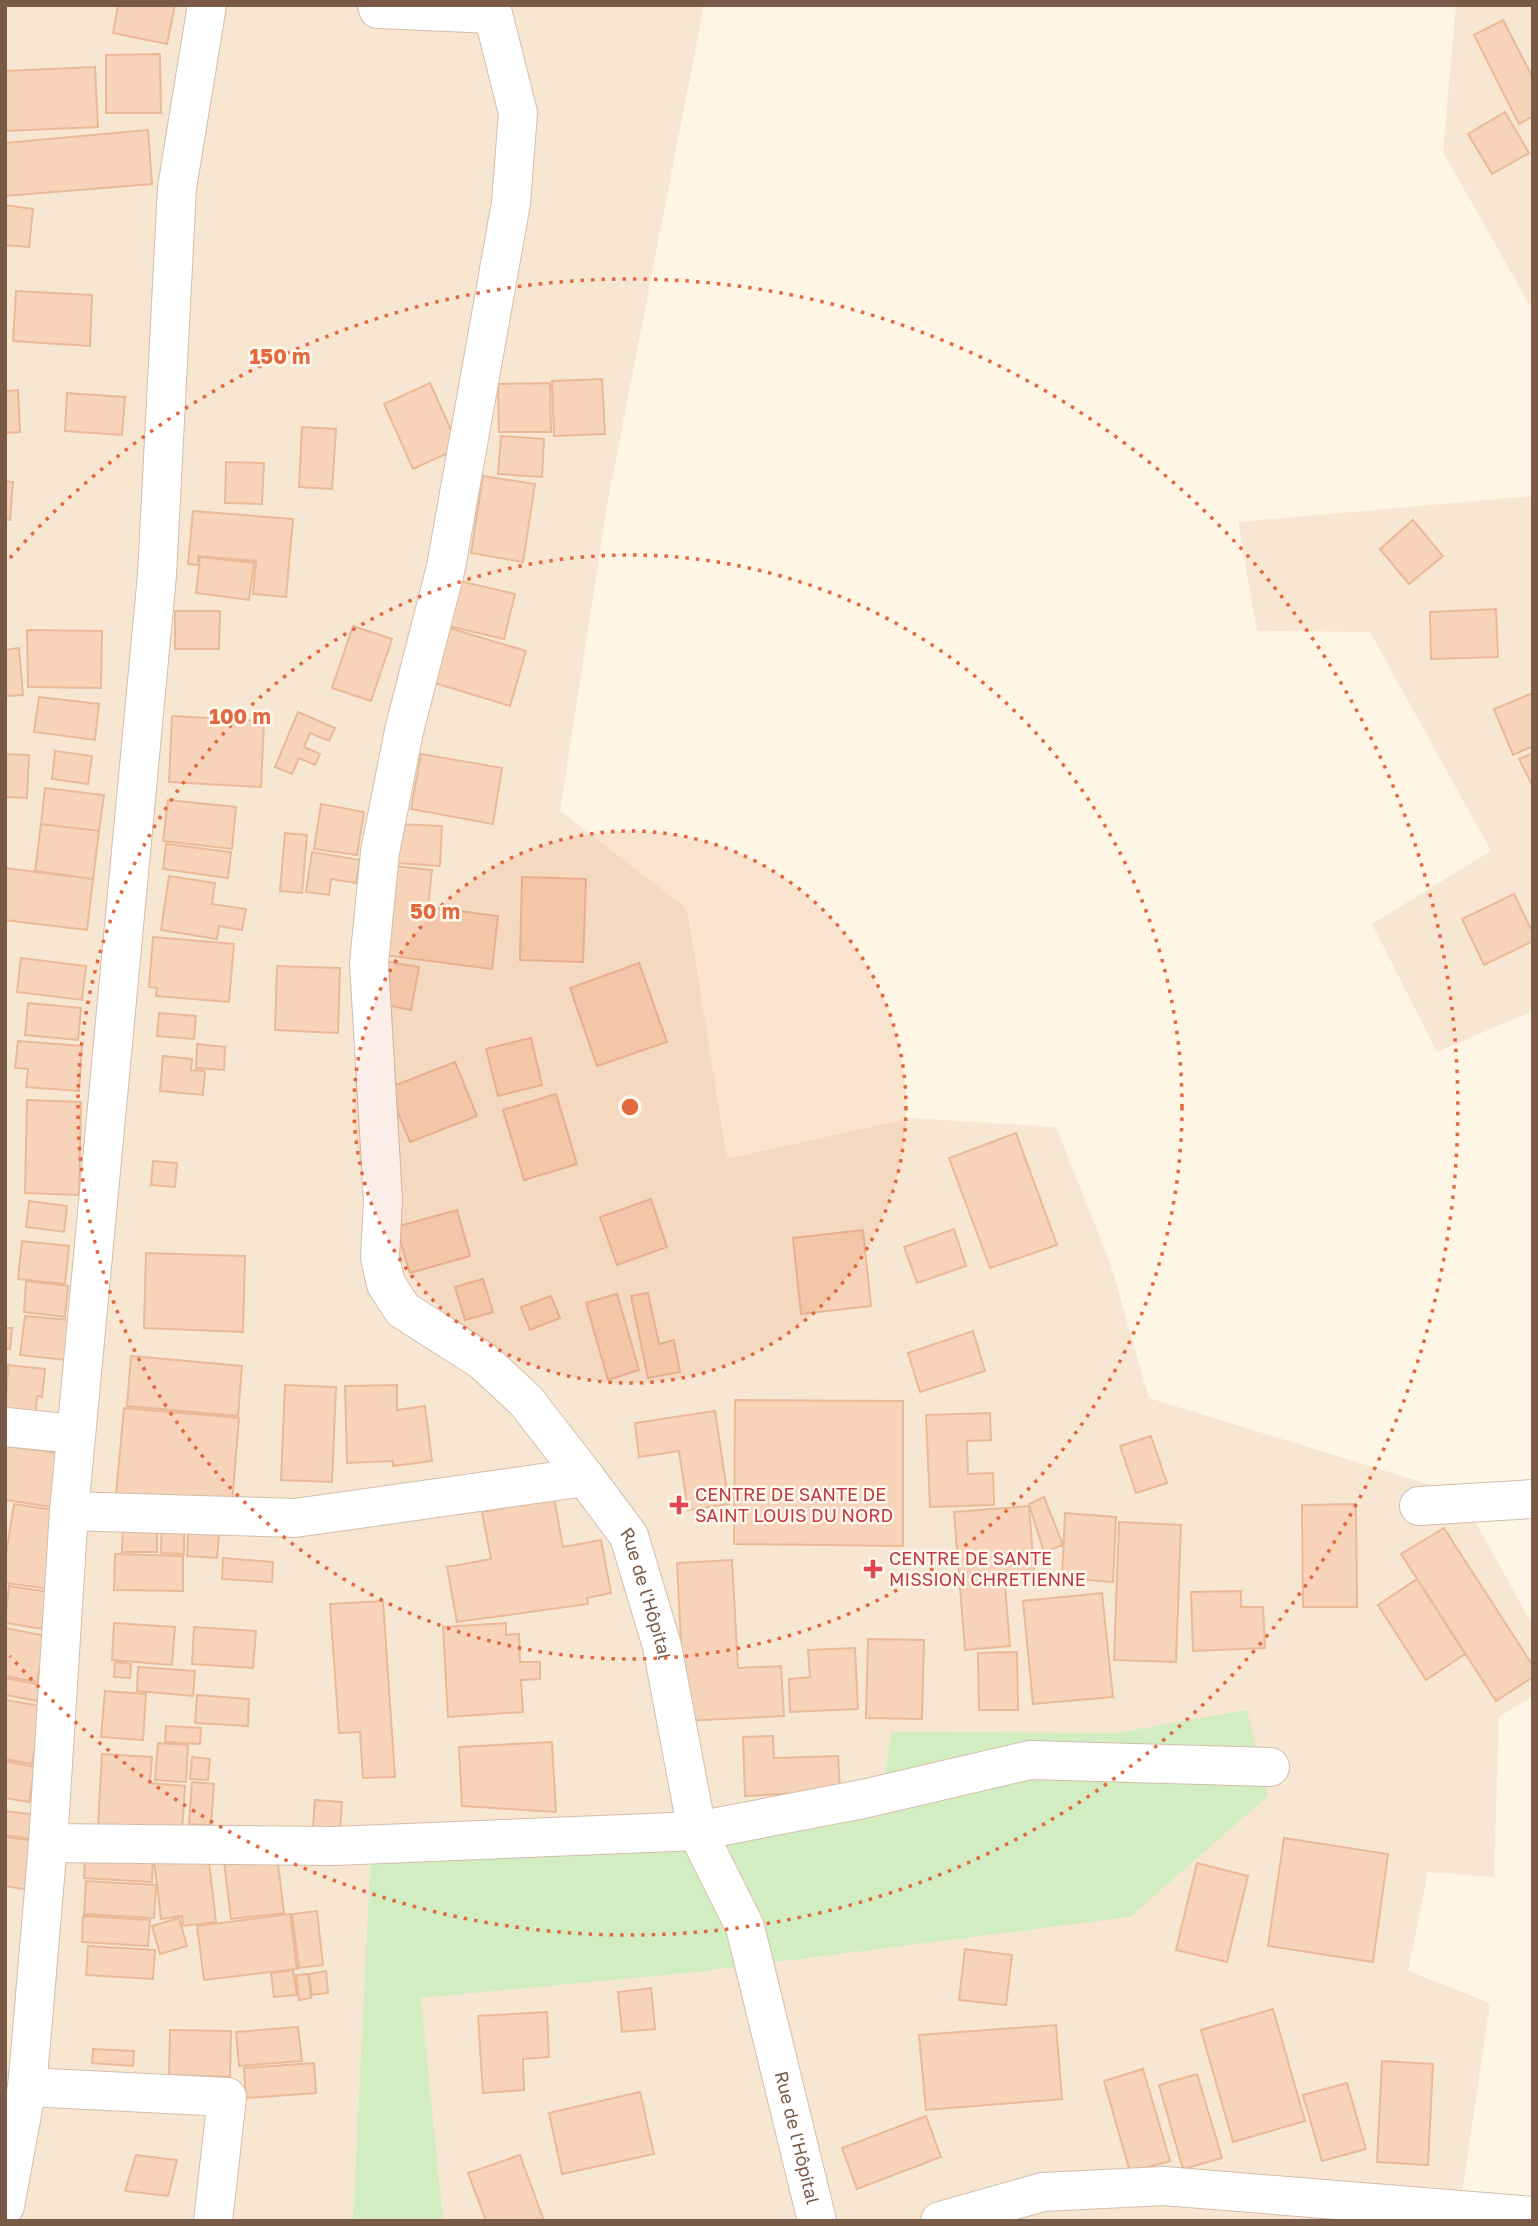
<svg xmlns="http://www.w3.org/2000/svg" width="1538" height="2226" font-family="'Golos Text',sans-serif">
  <rect width="100%" height="100%" fill="#fef5e4"/>
  <path fill="#f7e7d2" d="M5,5H704L607,506L560,811L687,909L727,1159L912,1118L1056,1127L1111,1265L1149,1398L1460,1494L1533,1626V1696L1499,1717L1494,1877L1428,1872L1408,1971L1490,2003L1458,2221H5Z
    M1456,5H1533V311L1443,152Z
    M1533,496V1011L1437,1052L1372,924L1491,851L1370,632L1257,631L1238,522Z"/>
  <path fill="#d2edc1" d="M1247,1710L1268,1796L1130,1917L697,1972L421,1998L443,2221H353L371,1851L466,1852L879,1817L891,1732L1116,1733Z"/>
  <path fill="#f6d3b9" stroke="#eab998" stroke-width="2" d="M118,5H175L167,44L113,33Z
    M1503,20L1533,78V116L1519,124L1474,35Z
    M160,54L161,113H106V55Z
    M95,67L98,127L5,131V71Z
    M1505,112L1529,153L1492,174L1468,134Z
    M148,130L152,184L5,196V143Z
    M5,205L33,209L29,247L5,245Z
    M16,291L92,295L90,346L13,341Z
    M602,379L605,434L554,436L552,381Z
    M430,383L459,448L413,469L384,404Z
    M550,383L551,432H499L498,384Z
    M18,390L20,432L5,433V391Z
    M67,393L125,397L122,435L65,431Z
    M302,427L336,429L332,489L299,487Z
    M501,436L544,439L542,477L498,474Z
    M226,462L264,463L262,504L225,503Z
    M483,476L535,484L523,562L471,553Z
    M5,481L13,482L10,520L5,519Z
    M193,511L293,519L286,597L253,594L256,561L198,556V565L188,564Z
    M1413,520L1443,556L1409,584L1380,549Z
    M200,557L254,563L249,600L196,593Z
    M455,580L515,594L504,639L444,625Z
    M1496,609L1498,657L1431,659L1430,612Z
    M175,611H220L219,649H175Z
    M353,626L392,639L371,701L332,688Z
    M442,626L526,651L510,706L425,680Z
    M27,630L102,631L101,688L28,687Z
    M19,648L23,695L5,696V650Z
    M1533,693V746L1513,755L1494,709Z
    M39,697L99,704L95,740L34,732Z
    M298,712L335,728L329,741L310,733L304,747L320,754L315,765L299,758L292,774L275,767Z
    M172,716L264,721L261,787L169,782Z
    M55,751L92,756L88,784L52,779Z
    M1533,753V787L1519,759Z
    M5,754L29,755L27,798L5,797Z
    M421,754L502,768L493,824L411,809Z
    M45,788L104,795L99,831L41,824Z
    M168,800L236,807L232,849L163,841Z
    M321,804L364,812L357,855L314,849Z
    M41,824L99,831L93,879L35,871Z
    M398,824L442,826L440,866L396,863Z
    M285,833L307,835L302,893L280,891Z
    M166,844L231,852L228,878L163,869Z
    M312,852L360,860L356,883L331,879L329,895L306,892Z
    M394,866L432,870L428,907L498,916L492,969L383,955Z
    M5,868L93,879L87,930L5,920Z
    M169,876L215,883L212,904L246,909L242,930L219,926L217,939L161,930Z
    M522,877L586,879L583,962L520,960Z
    M1514,894L1533,933V941L1484,965L1462,919Z
    M153,937L234,944L229,1002L156,996L157,988L149,987Z
    M21,958L86,966L82,1000L17,992Z
    M385,961L419,967L411,1010L377,1003Z
    M639,963L667,1042L597,1066L570,988Z
    M277,966L340,968L338,1033L275,1030Z
    M28,1003L81,1008L78,1040L25,1035Z
    M159,1013L196,1016L194,1039L157,1036Z
    M531,1038L542,1085L498,1096L486,1049Z
    M18,1041L82,1046L79,1091L26,1087L28,1069L15,1068Z
    M197,1044L225,1047L224,1070L196,1068Z
    M163,1056L192,1059L191,1070L205,1071L203,1095L160,1091Z
    M455,1062L477,1116L410,1142L388,1088Z
    M556,1094L577,1164L524,1180L503,1110Z
    M27,1100L81,1102L79,1195L25,1193Z
    M1016,1133L1057,1245L990,1268L949,1158Z
    M153,1161L177,1163L175,1187L151,1185Z
    M651,1199L667,1247L617,1265L600,1217Z
    M29,1201L67,1206L64,1232L26,1227Z
    M457,1210L470,1256L410,1273L396,1227Z
    M954,1229L966,1266L917,1283L904,1247Z
    M863,1230L871,1306L801,1314L793,1238Z
    M22,1241L69,1246L65,1284L18,1279Z
    M146,1253L245,1256L243,1332L144,1328Z
    M483,1279L493,1312L465,1320L455,1287Z
    M26,1281L68,1286L65,1317L24,1312Z
    M648,1293L659,1344L674,1340L680,1372L648,1378L631,1296Z
    M617,1294L639,1370L608,1380L586,1303Z
    M551,1296L560,1318L530,1330L521,1307Z
    M25,1316L69,1320L66,1360L20,1355Z
    M5,1328H12L10,1349H5Z
    M973,1331L985,1371L920,1392L908,1353Z
    M131,1356L242,1366L238,1416L127,1406Z
    M8,1365L45,1369L42,1397L37,1396L35,1421L5,1418Z
    M285,1385L336,1387L332,1482L281,1480Z
    M397,1385V1410L425,1406L432,1461L393,1466V1461L347,1463L345,1386Z
    M735,1400L903,1401V1546L734,1544Z
    M124,1408L239,1418L232,1504L116,1494Z
    M715,1411L729,1504L688,1510L679,1451L639,1457L635,1423Z
    M990,1413L991,1440L967,1441L968,1474L993,1473L994,1505L930,1507L926,1415Z
    M1151,1436L1167,1483L1136,1493L1120,1446Z
    M5,1446L59,1453L53,1507L5,1500Z
    M1044,1497L1063,1545L1044,1552L1029,1504Z
    M554,1498L563,1547L601,1540L611,1593L587,1598L588,1604L457,1622L447,1567L491,1559L482,1512Z
    M14,1504L61,1511L49,1589L5,1583V1560Z
    M1356,1504L1357,1607H1303L1302,1505Z
    M1029,1506L1034,1570L1004,1573L1010,1646L965,1650L954,1512Z
    M1065,1513L1116,1517L1113,1582L1062,1578Z
    M123,1515H157V1552H122Z
    M162,1518H184V1554L161,1553Z
    M189,1520L220,1522L217,1558L187,1556Z
    M1119,1522L1181,1525L1176,1662L1114,1660Z
    M1444,1528L1533,1666V1677L1496,1701L1401,1554Z
    M115,1554L183,1556V1591L114,1590Z
    M223,1558L273,1562L272,1582L222,1579Z
    M732,1560L738,1668L781,1666L784,1716L685,1721L677,1563Z
    M1417,1579L1465,1654L1426,1680L1378,1605Z
    M9,1586L56,1593L50,1630L5,1623Z
    M1241,1591V1607H1263L1265,1648L1193,1651L1191,1592Z
    M1102,1593L1113,1697L1033,1704L1023,1601Z
    M383,1601L395,1777L363,1778L360,1732L339,1733L330,1604Z
    M114,1623L175,1627L172,1665L112,1660Z
    M506,1623V1635L519,1634L520,1662H540V1679L521,1680L523,1712L448,1717L443,1627Z
    M194,1627L256,1631L253,1668L192,1664Z
    M5,1628L51,1637L45,1672L39,1671L37,1682L5,1676Z
    M868,1639L924,1640L922,1719L866,1718Z
    M855,1648L858,1709L790,1712L789,1679L810,1677L808,1650Z
    M1017,1652L1018,1710H979L978,1653Z
    M115,1662L131,1664L130,1678L114,1677Z
    M138,1667L195,1671L193,1696L137,1691Z
    M5,1678L51,1687L49,1703L5,1695Z
    M105,1691L146,1694L143,1740L101,1737Z
    M197,1695L249,1699L248,1726L195,1723Z
    M5,1700L42,1706L32,1764L5,1759Z
    M166,1726L201,1728L200,1744L165,1742Z
    M773,1736L774,1758L838,1756L840,1791L745,1796L743,1737Z
    M552,1742L556,1812L462,1806L459,1747Z
    M158,1743L188,1745L186,1782L155,1780Z
    M102,1754L152,1757L150,1783L185,1786L182,1831L98,1826Z
    M192,1757L210,1759L208,1780L190,1779Z
    M5,1761L35,1767L29,1802L5,1798Z
    M192,1782L214,1784L211,1825L189,1824Z
    M315,1800L342,1802L340,1829L313,1827Z
    M5,1811L38,1815L34,1839L5,1835Z
    M5,1837L35,1841L29,1890L5,1886Z
    M1284,1838L1388,1854L1373,1962L1268,1946Z
    M208,1853L216,1922L183,1926L182,1916L161,1919L154,1860Z
    M85,1855L153,1859L152,1882L84,1878Z
    M277,1856L284,1913L231,1919L224,1862Z
    M1197,1863L1248,1876L1227,1962L1176,1950Z
    M86,1881L156,1885L154,1918L84,1914Z
    M317,1911L323,1965L299,1968L292,1914Z
    M290,1914L297,1969L204,1980L197,1926Z
    M83,1916L150,1920L148,1946L82,1942Z
    M179,1918L187,1946L160,1954L152,1926Z
    M88,1946L155,1950L153,1979L86,1975Z
    M965,1949L1012,1955L1006,2005L959,2000Z
    M293,1970L297,1995L274,1997L271,1973Z
    M326,1971L328,1993L312,1995L309,1974Z
    M308,1974L311,1998L299,2000L296,1975Z
    M651,1988L655,2029L622,2032L618,1992Z
    M1273,2009L1305,2121L1233,2142L1201,2030Z
    M547,2012L549,2057L523,2059L524,2090L483,2093L478,2016Z
    M1056,2025L1062,2099L926,2110L919,2035Z
    M298,2027L302,2061L239,2066L236,2032Z
    M170,2030L231,2031L230,2077L169,2075Z
    M93,2049L134,2051L133,2066L92,2063Z
    M1382,2061L1433,2064L1428,2165L1377,2162Z
    M314,2063L316,2093L246,2098L244,2068Z
    M1143,2069L1170,2161L1130,2172L1104,2081Z
    M1197,2074L1222,2158L1183,2169L1159,2085Z
    M1347,2083L1366,2149L1322,2161L1303,2095Z
    M640,2092L654,2154L562,2174L549,2113Z
    M926,2116L941,2157L857,2189L842,2148Z
    M136,2155L177,2160L168,2196L125,2191Z
    M520,2155L544,2221H486L468,2173Z"/>
  <g fill="none" stroke-linecap="round" stroke-linejoin="round">
    <g stroke="#d3beac" stroke-width="40">
      <g id="street">
        <path d="M377,5L378,9L493,14L518,113L511,203L446,567L404,731L380,852L369,963L383,1200L380,1258L386,1284L403,1310L483,1361L526,1401L585,1477"/>
        <path d="M5,1427L76,1434"/>
        <path d="M1419,1506L1533,1499"/>
        <path id="s1" d="M69,1511L295,1518L585,1477L629,1536L662,1646L697,1831L745,1927L817,2221"/>
        <path d="M48,1843L335,1846L697,1831L863,1799L1030,1760L1270,1767"/>
        <path d="M27,2087L227,2097L213,2221"/>
        <path d="M5,2206L27,2087L31,2043L48,1843L69,1511L157,575L177,188L207,5"/>
        <path d="M940,2221L1043,2192L1164,2186L1533,2216"/>
      </g>
    </g>
    <use href="#street" stroke="#fff" stroke-width="38"/>
  </g>
  <circle cx="630" cy="1107" r="276" fill="#e1683f" fill-opacity=".12"/>
  <g fill="none" stroke="#e1683f" stroke-width="3.5" stroke-dasharray="3.5 7">
    <circle cx="630" cy="1107" r="276"/>
    <circle cx="630" cy="1107" r="552"/>
    <path d="M10 558A828 828 0 1 1 10 1656"/>
  </g>
  <g fill="#e0444e" stroke="#fff8ec" stroke-width="2.5">
    <path d="M675.5 1494.5h7v7h7v7h-7v7h-7v-7h-7v-7h7z"/>
    <path d="M869.5 1558.5h7v7h7v7h-7v7h-7v-7h-7v-7h7z"/>
  </g>
  <g text-anchor="middle" stroke-width="5" stroke-linejoin="round" paint-order="stroke">
    <g font-size="18" fill="#be3a42" stroke="#fff8ec" text-anchor="start">
      <text x="695" y="1501">CENTRE DE SANTE DE<tspan x="695" dy="21">SAINT LOUIS DU NORD</tspan></text>
      <text x="889" y="1565">CENTRE DE SANTE<tspan x="889" dy="21">MISSION CHRETIENNE</tspan></text>
    </g>
    <g font-size="18" fill="#795a47" stroke="#fff8ec">
      <text dy="6" stroke="none"><textPath href="#s1" startOffset="653">Rue de l'Hôpital</textPath></text>
      <text dy="6" stroke="none"><textPath href="#s1" startOffset="1220">Rue de l'Hôpital</textPath></text>
    </g>
  </g>
  <circle cx="630" cy="1107" r="10" fill="#e1683f" stroke="#fff8ec" stroke-width="3.5"/>
  <g font-size="21" text-anchor="middle" font-weight="bold" fill="#e1683f" stroke="#fff8ec" stroke-width="5" stroke-linejoin="round" paint-order="stroke">
    <text x="280" y="364">150 m</text>
    <text x="240" y="724">100 m</text>
    <text x="435" y="919">50 m</text>
  </g>
  <rect width="1538" height="2226" fill="none" stroke="#795a47" stroke-width="14"/>
</svg>
